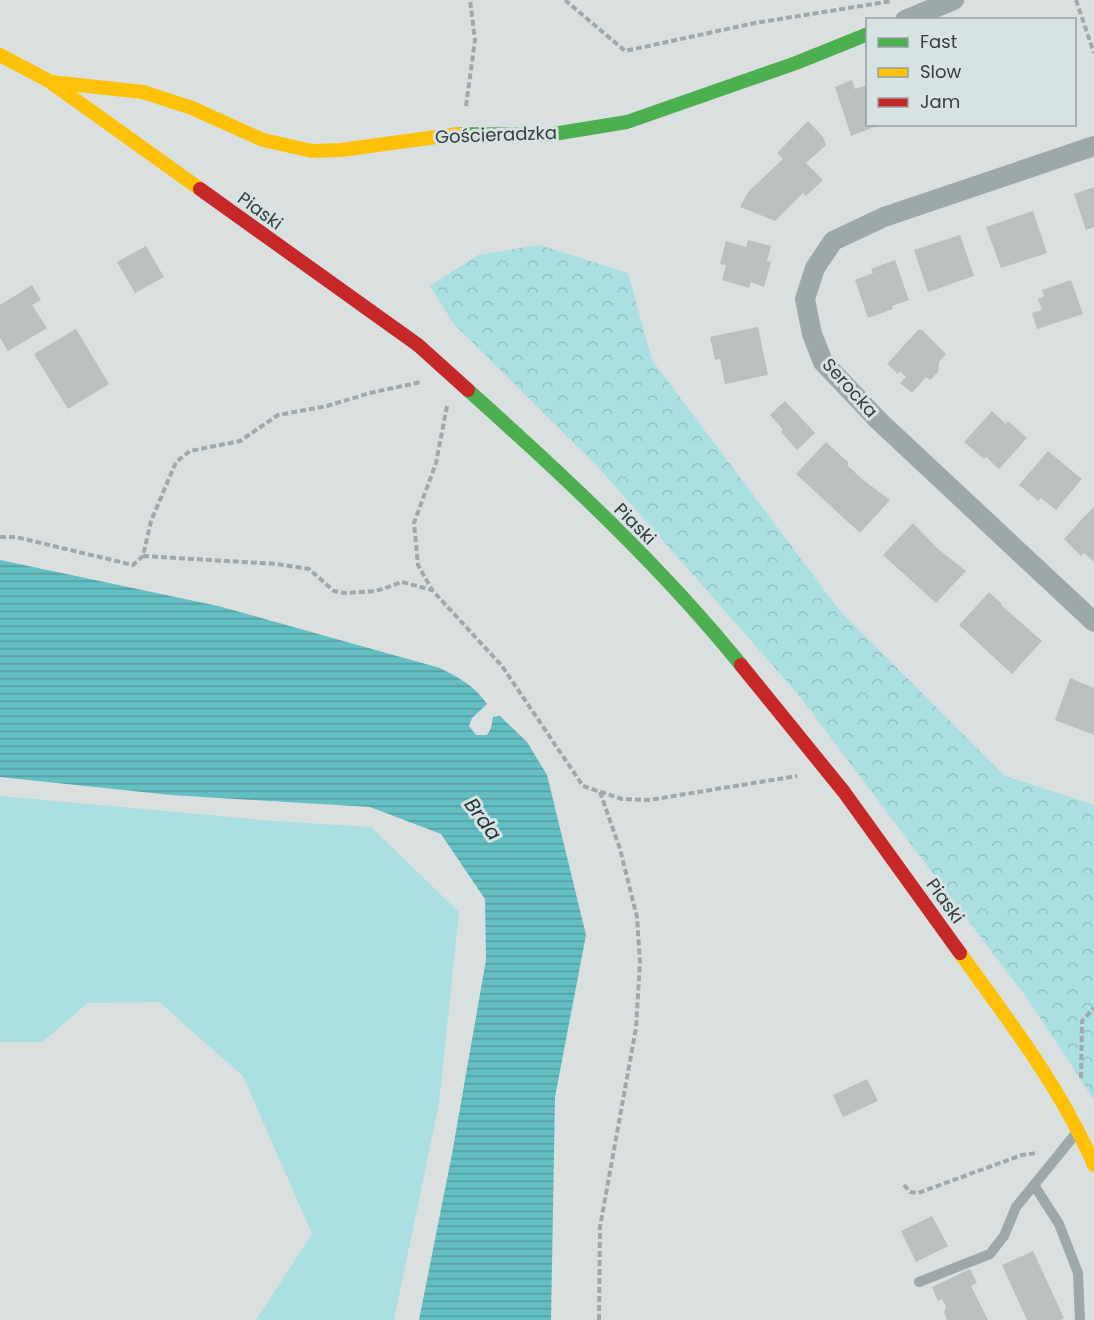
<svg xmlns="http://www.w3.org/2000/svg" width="1094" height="1320" font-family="Poppins,sans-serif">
  <defs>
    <pattern id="forest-crowns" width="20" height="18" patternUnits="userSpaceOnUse" patternTransform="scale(1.5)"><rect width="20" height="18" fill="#aae0e2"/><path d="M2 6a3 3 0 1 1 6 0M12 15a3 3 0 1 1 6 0" fill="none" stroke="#93c1c3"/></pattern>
    <pattern id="water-rules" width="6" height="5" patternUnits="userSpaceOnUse" patternTransform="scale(1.5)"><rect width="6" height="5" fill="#64bfc2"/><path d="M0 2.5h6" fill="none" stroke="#539c9f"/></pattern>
  </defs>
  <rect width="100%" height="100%" fill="#dadfdf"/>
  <path fill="#aae0e2" d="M0,796L274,821L371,827L459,912L439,1103L394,1320H256L312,1234L243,1076L159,1002L88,1003L42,1042H0Z"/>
  <path fill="url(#forest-crowns)" d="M539,245L628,273L652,360L840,611L1005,776L1094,805V1100L1029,1001L798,694L599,468L453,323L430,286L478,255Z"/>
  <path fill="url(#water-rules)" d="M0,560L218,606L440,668C459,678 475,686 487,704L472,718L469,726L476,735H487L491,728L493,717L500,716L527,742L547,775L586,935L555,1097L551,1320H419L452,1154L486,960L485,899L441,834L370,807L171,795L0,777Z"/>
  <path fill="#bbbfbf" d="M852,80L855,89L868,85V124L879,125L851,136L835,87Z
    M808,121L823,137L826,145L806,163L823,180L806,196L803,193L775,221L740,207L748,192L783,159L777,153Z
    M1094,187V227L1086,230L1074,194Z
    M1033,211L1047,253L1001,268L986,227Z
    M960,235L974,276L928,292L914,250Z
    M748,240L771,246L767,261L771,262L764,287L751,282L749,288L722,280L726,265L720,264L726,241L746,247Z
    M146,246L164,277L135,293L117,262Z
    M895,260L909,300L892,306L893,309L868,318L855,280L873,273L871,269Z
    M1071,280L1083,314L1037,329L1032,313L1042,310L1038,299L1044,296L1042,290Z
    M32,285L41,300L32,305L47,328L8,351L0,338V305Z
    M758,327L768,375L725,384L720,359L715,360L710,337Z
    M76,329L109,384L68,409L34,354Z
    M918,330H922L946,354L939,362L938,372L930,380L926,377L912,393L900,383L906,377L900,371L898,374L887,364Z
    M785,401L815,433L797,450L781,432L783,430L770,415Z
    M992,411L1006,424L1008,421L1027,438L999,469L986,457L984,459L964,442Z
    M826,442L849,463L847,465L862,479L890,500L860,533L796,474Z
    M1048,451L1082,479L1056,510L1041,498L1038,501L1019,485Z
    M1094,506V562L1084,553L1081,556L1064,539Z
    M913,523L938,549L966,571L936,603L883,555Z
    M989,592L1002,604L1001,605L1042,641L1012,674L959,625Z
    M1070,678L1094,688V735L1055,720Z
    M867,1079L878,1101L843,1117L833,1095Z
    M932,1216L948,1246L916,1262L901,1231Z
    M1033,1251L1064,1318L1061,1320H1027L1002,1265Z
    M970,1269L977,1283L971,1286L988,1320H947L944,1312L946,1306L942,1299L938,1301L932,1287Z"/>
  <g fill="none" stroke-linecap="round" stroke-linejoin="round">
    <path stroke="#9fa9a9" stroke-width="4" stroke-dasharray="6 3" stroke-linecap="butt" d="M565,0L625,51L755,23L892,1
      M1076,0L1094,53
      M466,106L475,40L470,0
      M447,406L436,463L414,523L418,565L432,590L502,666L583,786L622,799L649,800L797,776
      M0,537H16L133,565L143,556L151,521L176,462L190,451L240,441L278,415L327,406L370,393L421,382
      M143,556L277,564L309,569L334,591L344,593L376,591L402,582L432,590
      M1081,1078L1082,1021L1094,1008
      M904,1185L910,1192L918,1193L1022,1155L1038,1153
      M599,1320L600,1227L636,1028L640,962L637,917L620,849L600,792"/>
    <path stroke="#9da8a8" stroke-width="10" d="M1077,1132L1034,1185L1059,1224L1078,1273L1080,1320
      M919,1282L990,1254L1004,1236L1016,1207L1034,1185"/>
    <path stroke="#9da8a8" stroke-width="20" d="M905,20L954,0
      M1094,146L884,217L833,241L815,268L805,299L812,334L823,362L879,421L1094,622"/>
    <path stroke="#4caf50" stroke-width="14" d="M458,134L547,135L627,122L796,63L868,34
      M468,390C564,476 660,565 741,665"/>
    <path stroke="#ffc107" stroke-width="14" d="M0,55L49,81L200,189
      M51,82L143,92L192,108L263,140L312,151L341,150L458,134
      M960,953C1009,1021 1061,1088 1094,1165"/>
    <path stroke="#c62828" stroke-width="14" d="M200,189L418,345L468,390
      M741,665L844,792L960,953"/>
  </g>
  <g text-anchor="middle" stroke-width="6" stroke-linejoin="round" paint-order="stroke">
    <g font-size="18" fill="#393d3d" stroke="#d7e2e2">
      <text transform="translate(496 135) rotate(-2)" y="6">Gościeradzka</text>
      <text transform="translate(260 211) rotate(36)" y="6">Piaski</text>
      <text transform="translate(850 388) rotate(48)" y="6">Serocka</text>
      <text transform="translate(635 524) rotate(45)" y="6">Piaski</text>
      <text transform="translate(945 901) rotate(54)" y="6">Piaski</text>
    </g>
    <g font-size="20" font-style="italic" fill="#1f3435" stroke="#d7e2e2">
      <text transform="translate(483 819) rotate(54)" y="7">Brda</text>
    </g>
  </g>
  <rect x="866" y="18" width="210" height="108" fill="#d7e2e2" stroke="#98a0a0" stroke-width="1.5"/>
  <rect x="878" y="38" width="30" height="9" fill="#4caf50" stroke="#98a0a0" stroke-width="1.5"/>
  <text x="920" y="48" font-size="18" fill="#393d3d">Fast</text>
  <rect x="878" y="68" width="30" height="9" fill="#ffc107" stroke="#98a0a0" stroke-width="1.5"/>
  <text x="920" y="78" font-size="18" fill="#393d3d">Slow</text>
  <rect x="878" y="98" width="30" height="9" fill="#c62828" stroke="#98a0a0" stroke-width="1.5"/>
  <text x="920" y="108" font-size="18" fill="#393d3d">Jam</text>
</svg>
